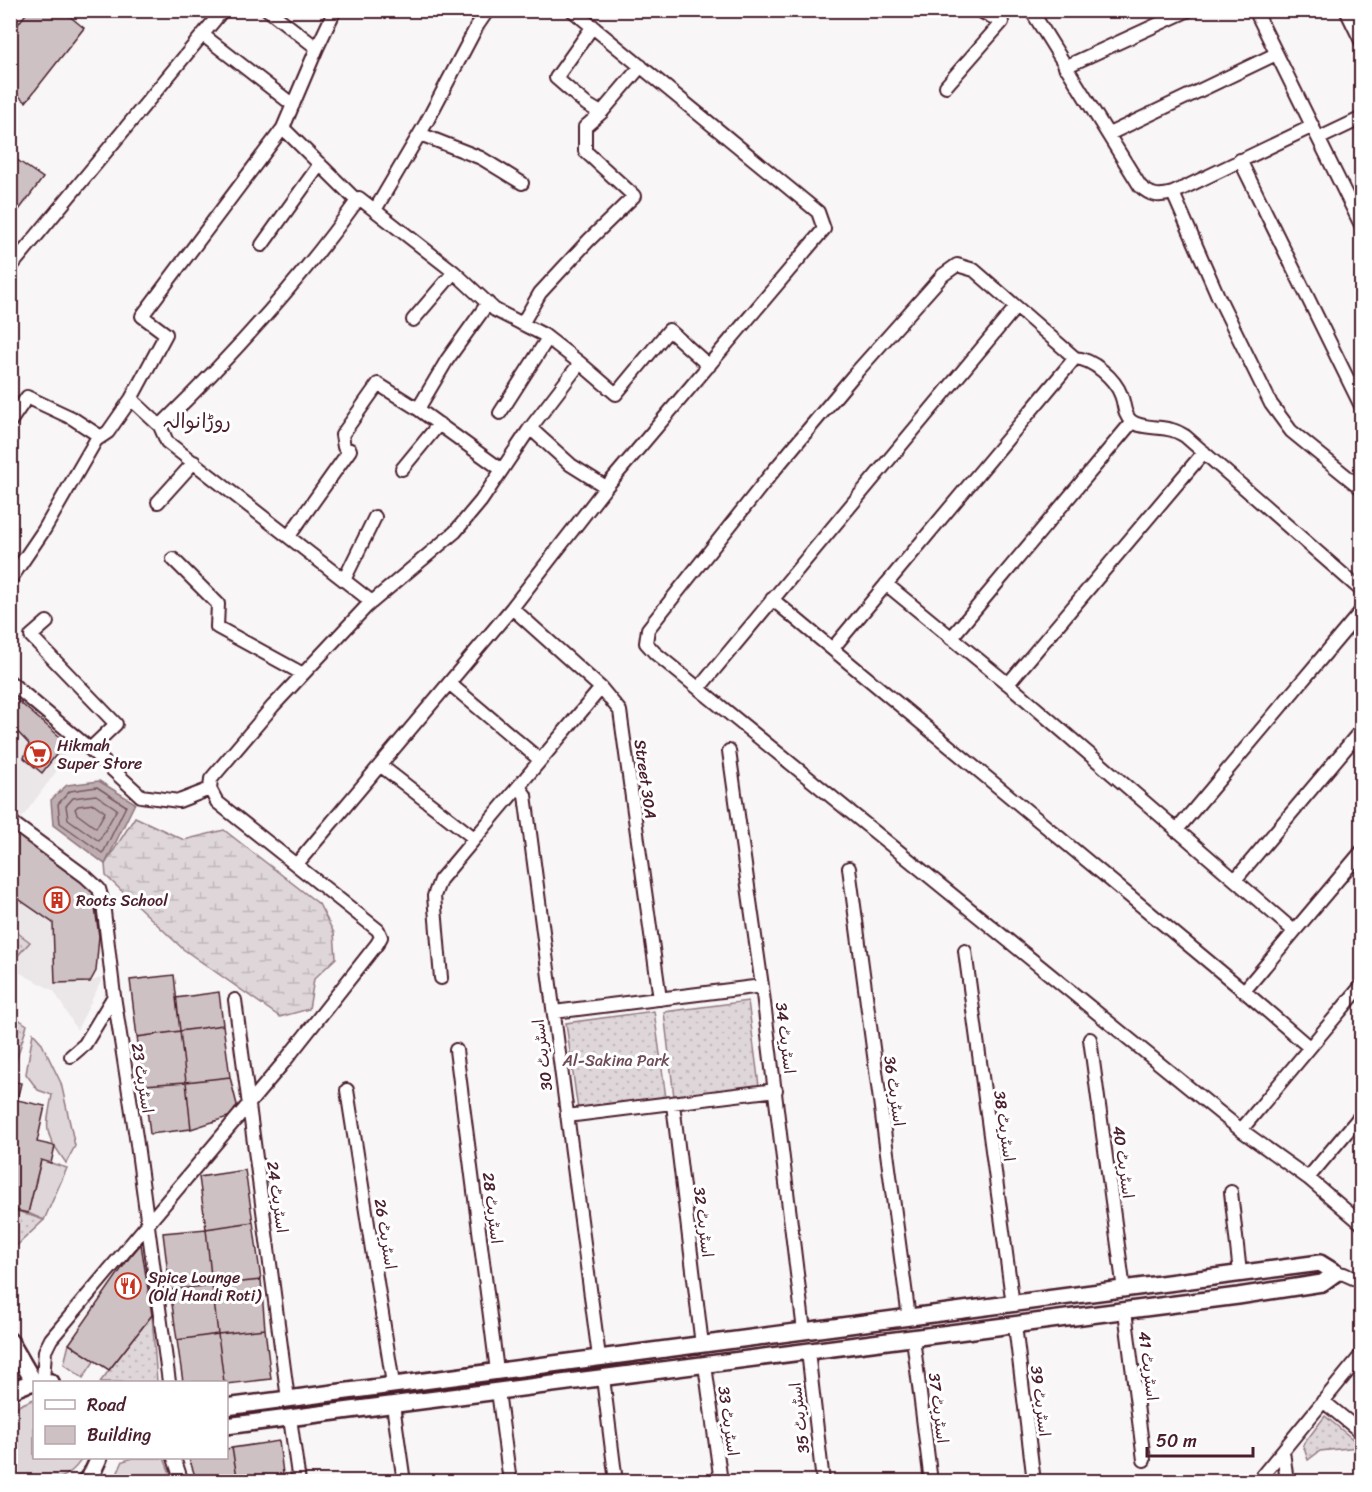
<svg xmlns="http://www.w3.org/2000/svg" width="1372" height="1492" font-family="Sriracha,'Playpen Sans Arabic',sans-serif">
  <defs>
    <pattern id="grass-dots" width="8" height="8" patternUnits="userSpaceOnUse" patternTransform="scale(1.5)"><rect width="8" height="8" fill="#ded6d9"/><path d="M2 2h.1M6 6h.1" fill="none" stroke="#c0b7ba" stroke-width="1.8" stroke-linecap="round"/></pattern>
    <pattern id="wetland-marsh" width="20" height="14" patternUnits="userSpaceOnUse" patternTransform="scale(1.5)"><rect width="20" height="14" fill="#ded6d9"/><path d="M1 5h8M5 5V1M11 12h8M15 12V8" fill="none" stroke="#c0b7ba"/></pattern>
  </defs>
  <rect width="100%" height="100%" fill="#f8f6f7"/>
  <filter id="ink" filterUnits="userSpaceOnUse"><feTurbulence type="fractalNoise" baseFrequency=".0167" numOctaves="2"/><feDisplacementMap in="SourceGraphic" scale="12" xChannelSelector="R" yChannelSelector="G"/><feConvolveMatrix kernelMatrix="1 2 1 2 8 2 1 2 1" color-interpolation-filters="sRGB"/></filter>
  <g filter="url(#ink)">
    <path fill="#ebe6e8" d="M10,695L68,743L61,765L21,819L11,815Z
      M10,892L53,923L90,982L103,977L77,1030L54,991L11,968Z"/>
    <path fill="url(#grass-dots)" stroke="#947a82" stroke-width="1.5" d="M11,928L30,942L11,963Z
      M748,1001L759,1086L674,1097L664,1012Z
      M654,1011L666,1098L578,1110L566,1023Z
      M11,1014L27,1025L14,1068L11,1070Z
      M11,1209L44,1220L11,1251L10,1209Z
      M152,1315L157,1382H100Z
      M1325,1416L1361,1446V1449L1358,1447L1320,1451L1308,1460L1303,1445Z"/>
    <path fill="url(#wetland-marsh)" stroke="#947a82" stroke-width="1.5" d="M135,817L184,840L224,830L319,904L334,933L336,958L314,979L309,1009L280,1017L183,949L106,876L105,864Z"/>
    <path fill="#ded6d9" stroke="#947a82" stroke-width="1.5" d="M33,1033L41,1042L61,1083L75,1146L66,1163C44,1131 45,1133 52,1095L38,1090L26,1074Z
      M41,1160L67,1168L44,1220L28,1213Z
      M69,1344L95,1360L83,1378L64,1364Z
      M34,1399V1458H82C68,1484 31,1492 11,1468V1413L18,1406Z
      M133,1458H164L173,1481H114L123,1461Z"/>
    <path fill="#bdadb0" stroke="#8f747b" stroke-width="1.5" d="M99,781L135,803L105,864L53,825L51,800L67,785Z"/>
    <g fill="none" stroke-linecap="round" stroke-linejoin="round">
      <path stroke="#785860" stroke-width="1.5" d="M97,787L126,806L104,851L102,853L60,823L58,804L70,791Z
        M96,795L117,809L99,841L68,819L66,806L73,798Z
        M94,804L105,812L96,828L77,814L75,809L78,806Z"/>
    </g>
    <path fill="#cdc1c4" stroke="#4a1f2b" stroke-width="1.5" d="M29,10H62L84,28L26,102L10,89V34Z
      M10,155L43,178L10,222Z
      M10,694L66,742L42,773L24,758L29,744L10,724Z
      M10,828L92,887L99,936L96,971L90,982L55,983L53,923L10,893Z
      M174,975L180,1031L137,1037L130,980Z
      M219,992L223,1025L180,1031L176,998Z
      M223,1025L230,1077L186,1082L180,1031Z
      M180,1031L186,1082L144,1085L137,1037Z
      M230,1077L237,1105L231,1116L191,1129L186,1082Z
      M10,1081L21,1083L17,1100L45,1106L37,1142L55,1146L51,1163L41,1160L28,1213L10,1209Z
      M186,1082L191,1129L150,1134L144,1085Z
      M245,1170L253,1222L206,1229L199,1177Z
      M253,1222L261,1280L212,1285L206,1229Z
      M206,1229L212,1285L170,1290L163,1233Z
      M141,1244L152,1315L109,1370L69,1344L129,1258Z
      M261,1280L265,1329L218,1334L212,1285Z
      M212,1285L218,1334L177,1340L170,1290Z
      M265,1329L271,1379L226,1384V1382H224L218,1334Z
      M218,1334L224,1382H183L177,1340Z
      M279,1441L284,1482H238L232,1448Z
      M232,1448L238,1482H197L189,1458H226V1449Z"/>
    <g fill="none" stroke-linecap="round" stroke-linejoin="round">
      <g stroke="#4a1f2b" stroke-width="16">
        <path id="minor" d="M268,10L317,48
          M335,10L317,48L283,128L357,201
          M572,10L818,212L824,229L606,487
          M1031,10L1140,186C1151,196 1158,197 1173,193L1313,126
          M1255,10L1362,227
          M1346,10L1362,43
          M203,35L293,105
          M1065,67L1189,10
          M946,86L1002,22L978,10
          M601,113L641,66
          M420,134L481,158L522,183
          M1109,134L1276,54
          M1320,138L1362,118
          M1240,160L1362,408
          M1173,193L1218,296L1271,404L1291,431L1362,489
          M375,210L426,123L477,26L488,10
          M262,245L320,164
          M10,268L223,10
          M488,303L447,360L418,409L502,470
          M413,320L454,272
          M522,324L540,293L589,240L634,196L585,151V127L601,113L586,104L556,78L593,26
          M580,363L616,394L669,330L709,366
          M131,399L166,334L142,316L283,128
          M500,413L548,338
          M10,422L27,397L72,418L101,437
          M402,469L439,424
          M158,502L194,462
          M289,536L350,450L344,447L342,435L378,384L418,409
          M173,559L218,604L217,627L303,674
          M10,580L44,530L96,440L108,432L131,399L160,426L167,442L372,602
          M344,580L375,517
          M886,584L1008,684L1294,931
          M1362,591L1185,436C1181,434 1177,431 1172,430C1160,426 1141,429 1131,421C1123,414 1125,404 1121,395C1115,379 1093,359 1075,358L974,270L957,265L943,275L853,376L771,474L648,629L646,643L655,653L1241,1130L1308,1178L1362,1224
          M772,599L1244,991L1309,1047
          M512,608L601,688L620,711L660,999
          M47,622L31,636L116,724L90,749
          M951,638L1132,422
          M833,648L1075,358
          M10,682L90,749L141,796L179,801L210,789
          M449,683L540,760
          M1008,684L1204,452
          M699,688L1016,307
          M729,751L762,986L804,1331
          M380,765L474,838
          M519,787L525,795L599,1357
          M10,821L86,877L99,889L103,903L114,996L136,1137L169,1382
          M1176,831L1362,610
          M296,865L512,608L606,487L571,465L530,428
          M849,868L909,1318
          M1235,880L1362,729
          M965,951L1013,1305
          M441,978L434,896L440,880L601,688
          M1244,991L1362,851
          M235,1000L288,1399
          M554,1012L762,986
          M1090,1039L1124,1290
          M456,1050L497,1371
          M71,1056L85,1044L114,996
          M347,1090L393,1384
          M673,1104L702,1345
          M567,1116L776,1090
          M1241,1130L1362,985
          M1308,1178L1362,1114
          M1231,1192L1240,1273
          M1336,1273L1344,1274L1362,1282
          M1125,1311L1144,1460
          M1015,1325L1034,1482
          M913,1338L931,1482
          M808,1351L823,1482
          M705,1365L721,1482
          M603,1378L616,1482
          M43,1381L45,1351L51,1339L284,1062L377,944L381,937L378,930L217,802L210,789L211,779L273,706L366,607L455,532L481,501L528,431L580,363L544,335L495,310L454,272L359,198C301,280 232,356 160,426
          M498,1391L510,1482
          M1323,1401L1362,1433
          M393,1405L404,1482
          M290,1418L299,1482
          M1283,1451L1287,1482
          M174,1458L182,1482
          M1257,1482L1362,1354"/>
      </g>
      <g stroke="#4a1f2b" stroke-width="20">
        <path id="tertiary" d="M10,1341L34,1382
          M10,1392C23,1384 36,1380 51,1382
          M226,1407L1320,1263L1336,1273L1322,1283L1238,1296L226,1426
          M85,1482L93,1471L99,1458"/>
      </g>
      <use href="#minor" stroke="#fff" stroke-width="12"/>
      <use href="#tertiary" stroke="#fff" stroke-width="15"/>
    </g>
  </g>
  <defs>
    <g id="supermarket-ring" transform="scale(1.35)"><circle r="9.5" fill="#fff" stroke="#c8321e" stroke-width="1.5"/><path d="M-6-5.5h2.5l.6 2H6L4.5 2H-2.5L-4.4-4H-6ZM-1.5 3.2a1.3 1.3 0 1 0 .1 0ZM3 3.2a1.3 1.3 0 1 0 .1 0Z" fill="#c8321e"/></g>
    <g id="building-ring" transform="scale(1.35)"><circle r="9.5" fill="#fff" stroke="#c8321e" stroke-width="1.5"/><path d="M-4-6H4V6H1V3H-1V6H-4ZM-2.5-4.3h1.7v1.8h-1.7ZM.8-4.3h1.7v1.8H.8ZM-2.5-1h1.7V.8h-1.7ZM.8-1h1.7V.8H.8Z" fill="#c8321e"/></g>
    <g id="restaurant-ring" transform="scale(1.35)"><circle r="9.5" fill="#fff" stroke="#c8321e" stroke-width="1.5"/><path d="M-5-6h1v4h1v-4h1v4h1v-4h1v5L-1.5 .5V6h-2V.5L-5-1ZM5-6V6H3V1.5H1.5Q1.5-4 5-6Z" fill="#c8321e"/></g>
  </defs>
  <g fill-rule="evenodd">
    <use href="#supermarket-ring" x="38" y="754"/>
    <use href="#building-ring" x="57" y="900"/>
    <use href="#restaurant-ring" x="128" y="1286"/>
  </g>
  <g text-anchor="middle" stroke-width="6" stroke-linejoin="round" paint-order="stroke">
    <g font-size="16" fill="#4a1f2b" stroke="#fff" text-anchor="start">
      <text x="57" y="751">Hikmah<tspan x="57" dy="18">Super Store</tspan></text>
      <text x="76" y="906">Roots School</text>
      <text x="148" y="1283">Spice Lounge<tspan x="148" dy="18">(Old Handi Roti)</tspan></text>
    </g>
    <g font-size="16" fill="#4a1f2b" stroke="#fff">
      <text transform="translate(646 779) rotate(82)" y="6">Street 30A</text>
      <text transform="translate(786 1038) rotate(83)" y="6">اسٹریٹ 34</text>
      <text transform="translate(542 1055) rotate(-97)" y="6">اسٹریٹ 30</text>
      <text transform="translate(143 1078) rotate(81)" y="6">اسٹریٹ 23</text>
      <text transform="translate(895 1091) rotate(82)" y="6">اسٹریٹ 36</text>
      <text transform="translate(1005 1126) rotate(82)" y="6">اسٹریٹ 38</text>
      <text transform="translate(1124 1162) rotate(82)" y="6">اسٹریٹ 40</text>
      <text transform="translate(278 1197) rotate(82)" y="6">اسٹریٹ 24</text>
      <text transform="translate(493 1208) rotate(83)" y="6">اسٹریٹ 28</text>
      <text transform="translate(704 1222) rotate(83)" y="6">اسٹریٹ 32</text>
      <text transform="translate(386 1234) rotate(81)" y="6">اسٹریٹ 26</text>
      <text transform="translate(1149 1366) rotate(83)" y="6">اسٹریٹ 41</text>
      <text transform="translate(1041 1401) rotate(83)" y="6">اسٹریٹ 39</text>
      <text transform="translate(939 1408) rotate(83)" y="6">اسٹریٹ 37</text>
      <text transform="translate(799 1418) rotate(-97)" y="6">اسٹریٹ 35</text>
      <text transform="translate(729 1421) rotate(82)" y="6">اسٹریٹ 33</text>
    </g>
    <g font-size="16" fill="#6f4d56" stroke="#fff">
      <text x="616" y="1066">Al-Sakina Park</text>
    </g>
    <g font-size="20" fill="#4a1f2b" stroke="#fff">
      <text x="197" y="428">روڑانوالہ</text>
    </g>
  </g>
  <rect width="1372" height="1492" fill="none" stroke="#fff" stroke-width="36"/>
  <rect x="18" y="18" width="1336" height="1456" fill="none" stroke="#4a1f2b" stroke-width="2" filter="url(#ink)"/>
  <rect x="33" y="1381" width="195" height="78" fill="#ffffff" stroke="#b7a5aa" stroke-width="1.5"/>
  <rect x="45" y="1400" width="30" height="9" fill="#ffffff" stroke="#b7a5aa" stroke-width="1.5"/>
  <text x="87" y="1411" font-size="18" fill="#4a1f2b">Road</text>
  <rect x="45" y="1426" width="30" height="18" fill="#cdc1c4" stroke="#b7a5aa" stroke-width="1.5"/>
  <text x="87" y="1441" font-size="18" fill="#4a1f2b">Building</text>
  <path d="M1147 1447v9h106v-9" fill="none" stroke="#4a1f2b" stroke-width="3"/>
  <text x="1156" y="1447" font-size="18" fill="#4a1f2b" stroke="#ffffff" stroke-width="4.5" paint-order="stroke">50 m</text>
</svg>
